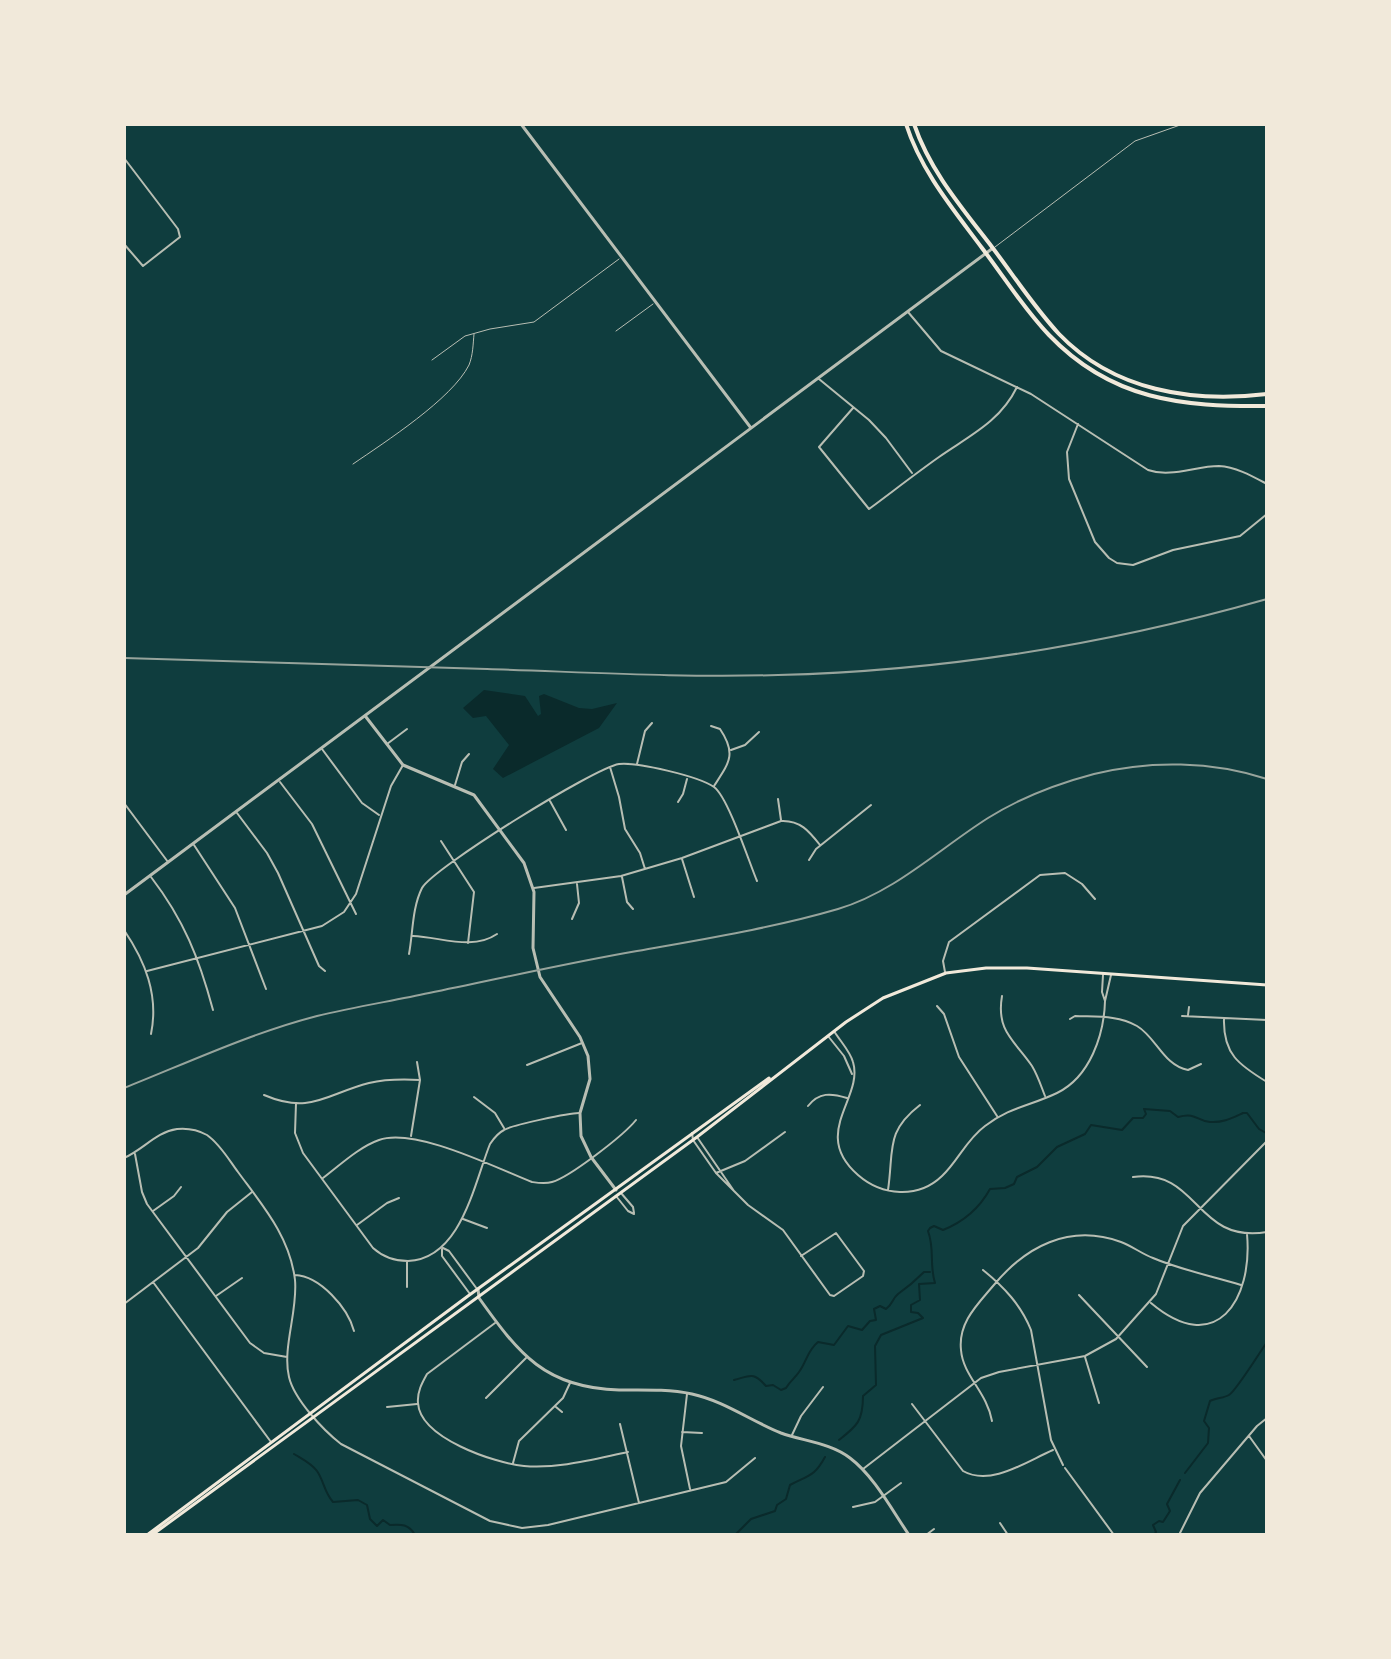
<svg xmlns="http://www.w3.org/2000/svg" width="1391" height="1659" font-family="'Noto Sans',sans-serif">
  <rect width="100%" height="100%" fill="#0f3d3e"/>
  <path fill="#0a2a2b" d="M484,690L525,696L538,716L541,714L539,696L544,694L579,708L592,709L617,703L599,728L503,778L493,769L509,745L486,716L473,718L463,708Z"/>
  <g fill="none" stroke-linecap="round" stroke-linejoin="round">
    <path stroke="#0a2a2b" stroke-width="2" d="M734,1380C750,1376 753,1371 766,1386L773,1385L781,1390L786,1388C790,1381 795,1378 799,1372C807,1361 807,1351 818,1342L834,1345L848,1326L862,1330L870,1321L876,1320L874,1309L880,1306L886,1309C893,1304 892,1299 898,1294C908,1287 915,1281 924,1272H930
      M839,1440C857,1426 863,1421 863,1396L876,1385L875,1346L881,1335L923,1318L918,1313L911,1312V1305L920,1300L919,1284L935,1283C929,1264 935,1250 928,1231L930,1228L934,1226L943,1230C963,1222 979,1209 990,1189L1005,1188L1014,1184L1017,1177L1037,1167L1057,1147L1085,1134L1091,1125L1122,1130L1133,1118H1143L1146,1114L1144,1109L1170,1111L1178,1117C1197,1112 1196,1121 1210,1122C1223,1123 1232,1118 1243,1113H1247L1259,1129L1266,1133
      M294,1454C302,1459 311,1463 317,1471C324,1481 324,1492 333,1502L358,1500L367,1505L370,1519L377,1526L383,1520L390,1525C401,1524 409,1524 415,1535
      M1185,1473L1208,1443L1209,1428L1204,1421L1210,1401C1216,1398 1224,1398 1229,1395C1236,1391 1260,1352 1267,1342
      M735,1535L751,1519L775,1511L777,1505L786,1499L790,1485C809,1475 814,1477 825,1457
      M1154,1535L1156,1532L1153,1525L1159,1521L1163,1522L1170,1511L1167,1504L1180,1480"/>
    <path stroke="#b8beb3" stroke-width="1" d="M995,247L1135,141L1183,124
      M616,331L653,304
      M432,360L465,336L490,329L534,322L619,259
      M353,464C385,442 452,399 469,365C473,355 473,345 474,334"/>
    <path stroke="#b8beb3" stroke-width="2" d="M124,158L178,229L180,237L143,266L124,244
      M908,312L941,351L1031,394L1148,470C1171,478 1195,466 1219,466C1236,467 1252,476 1267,484
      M819,379L869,420L886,438L912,473
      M853,408L819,447L869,509C892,492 915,474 939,457C969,436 1000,422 1017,387
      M1078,424L1067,452L1069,479L1095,542L1109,558L1117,563L1133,565L1173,550L1240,536L1267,514
      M711,726L720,729C737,754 729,763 714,786
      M387,744L407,729
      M322,749L362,803L379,815
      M731,750L745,745L759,732
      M637,764L645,731L652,723
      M610,767L619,797L625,829L640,853L645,869
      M280,782L312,824L356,914
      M455,785L462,762L469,754
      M778,799L781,820
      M550,801L566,830
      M678,802L683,794L687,779
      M124,803L168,862
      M237,813L267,853L278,873L319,966L325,971
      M441,841L474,892L468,943
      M194,845L235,908L266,989
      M682,859L694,897
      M809,860L816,849L871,805
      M151,877C184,920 199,958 213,1010
      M622,877L627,902L633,909
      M534,888L621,876L682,858L781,821C800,820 809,831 820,845
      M572,919L579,903L577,884
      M124,930C145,961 159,995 151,1034
      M413,936C441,937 472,951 497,934
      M409,954C413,933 412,908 422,888C433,868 594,768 619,764C637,762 698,776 714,787C728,797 749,862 757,881
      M147,971L322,926L344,912L356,894L391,786L403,765
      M945,972L943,961L949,942L1040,875L1065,873L1082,884L1095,899
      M1103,975L1102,992L1105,1001L1111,975
      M1267,987V1004
      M1002,996C996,1031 1014,1040 1032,1066C1038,1076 1041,1086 1045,1096
      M937,1006L944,1014L959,1057L997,1116
      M1188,1015L1189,1007
      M1182,1016L1267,1020
      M1070,1019L1075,1016C1096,1017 1118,1015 1137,1026C1156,1037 1164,1066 1188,1070L1201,1064
      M1224,1019C1223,1054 1239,1065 1267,1082
      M834,1031C840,1041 850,1051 853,1062C864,1098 810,1133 858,1175C882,1196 918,1199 942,1176C958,1161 966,1140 985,1126C1010,1107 1030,1106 1057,1093C1090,1077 1104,1035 1105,1001
      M828,1036L844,1056L852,1074
      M527,1065L582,1043
      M264,1095C311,1115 326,1094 369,1083C386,1079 402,1079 420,1080
      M474,1097L495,1113L504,1128
      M296,1103L295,1133L303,1153L373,1248C383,1257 394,1261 408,1261C461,1259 474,1184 490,1144C494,1138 498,1133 504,1130C512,1125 569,1113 579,1113
      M808,1106C819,1092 831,1093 847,1098
      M692,1133L693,1140L716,1173L748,1205L783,1230L830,1295L834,1296L863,1276L864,1271L836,1233L801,1256
      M411,1136L420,1080L417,1062
      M697,1137L734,1191
      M135,1154L142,1192L147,1204L250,1343L264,1353L287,1357
      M124,1158C143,1150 156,1132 177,1129C187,1128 198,1130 207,1135C220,1144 229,1160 238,1172C263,1206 290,1237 295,1280C298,1311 282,1348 289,1377C294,1399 323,1430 341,1444L490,1521L522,1528L548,1525L726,1482L755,1458
      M716,1173L745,1161L785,1132
      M1133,1177C1200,1168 1194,1244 1267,1232
      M323,1178C340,1165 359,1147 379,1140C415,1127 496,1168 532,1182C539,1183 545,1184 552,1182C570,1177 624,1135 636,1120
      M888,1190C894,1150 885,1132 920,1105
      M621,1193L633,1207L634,1213
      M616,1196L628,1211L634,1214
      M153,1211L174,1196L181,1187
      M463,1219L487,1228
      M357,1225L387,1203L399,1198
      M443,1248L449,1251L477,1289
      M442,1249V1256L470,1294
      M407,1261V1287
      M983,1270C1004,1287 1021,1305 1031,1330L1051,1440L1063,1465
      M295,1275C320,1276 348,1308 354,1331
      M153,1282L271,1442
      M1079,1295L1147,1367
      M216,1296L242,1278
      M1151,1303C1216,1358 1253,1300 1247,1234
      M124,1304L198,1248L227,1212L252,1192
      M495,1323L427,1374C422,1383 417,1392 418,1403C420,1438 494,1463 524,1466C558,1469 594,1459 628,1452
      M1085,1357L1099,1403
      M687,1394L681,1446L690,1489
      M486,1398L526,1358
      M912,1404L963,1471C991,1487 1027,1461 1053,1450
      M387,1407L417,1404
      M556,1407L562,1412
      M992,1421C987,1392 963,1376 961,1350C958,1323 977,1305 993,1286C1025,1247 1069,1223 1121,1242C1132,1246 1142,1254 1153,1258C1181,1270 1212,1276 1241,1285
      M620,1424L639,1503
      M682,1432L702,1433
      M792,1435L801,1416L823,1387
      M1249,1436L1267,1461
      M513,1463L519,1441L563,1398L570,1383
      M1065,1468L1114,1535
      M863,1469L981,1378L999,1372L1085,1356L1116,1339L1156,1294L1183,1226L1267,1141
      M853,1507L875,1502L901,1483
      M1000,1523L1008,1535
      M926,1535L934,1529
      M1179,1535L1200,1493L1257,1426L1267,1418"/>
    <path stroke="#b8beb3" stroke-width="3" d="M521,124L751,428
      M366,717L403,765L474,795L524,863L534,892L533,948L540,977L580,1037L588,1056L590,1079L580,1113L581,1136L591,1157L616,1190
      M124,895L993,248
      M478,1289L479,1298C519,1354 545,1388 619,1390C644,1390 668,1389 692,1394C724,1401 751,1421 781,1433C803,1441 831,1443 850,1458C874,1476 892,1510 909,1535"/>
    <path stroke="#f1e9da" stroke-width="3" d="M147,1535L468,1296L769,1078
      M152,1535L697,1137L846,1022L883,998L946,973L986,968H1027L1267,985"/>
    <path stroke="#f1e9da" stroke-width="4" d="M906,124C921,171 953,209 982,248C1004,277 1024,309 1049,335C1111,400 1182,407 1267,406
      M914,124C930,171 962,208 992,247C1014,276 1034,307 1059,334C1114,391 1192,403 1267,394"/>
    <path stroke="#97a49c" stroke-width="2" d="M124,658C245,662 366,665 487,669C584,672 681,678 778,675C943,671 1109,644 1267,599
      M124,1088C187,1063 251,1033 317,1016C354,1007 392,1001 429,993C498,979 567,963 637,951C704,939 773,928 838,909C895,892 939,849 988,818C1020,798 1056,784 1094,774C1150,760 1212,761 1267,779"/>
  </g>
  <rect width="1391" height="1659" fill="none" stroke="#f1e9da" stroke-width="252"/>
</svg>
